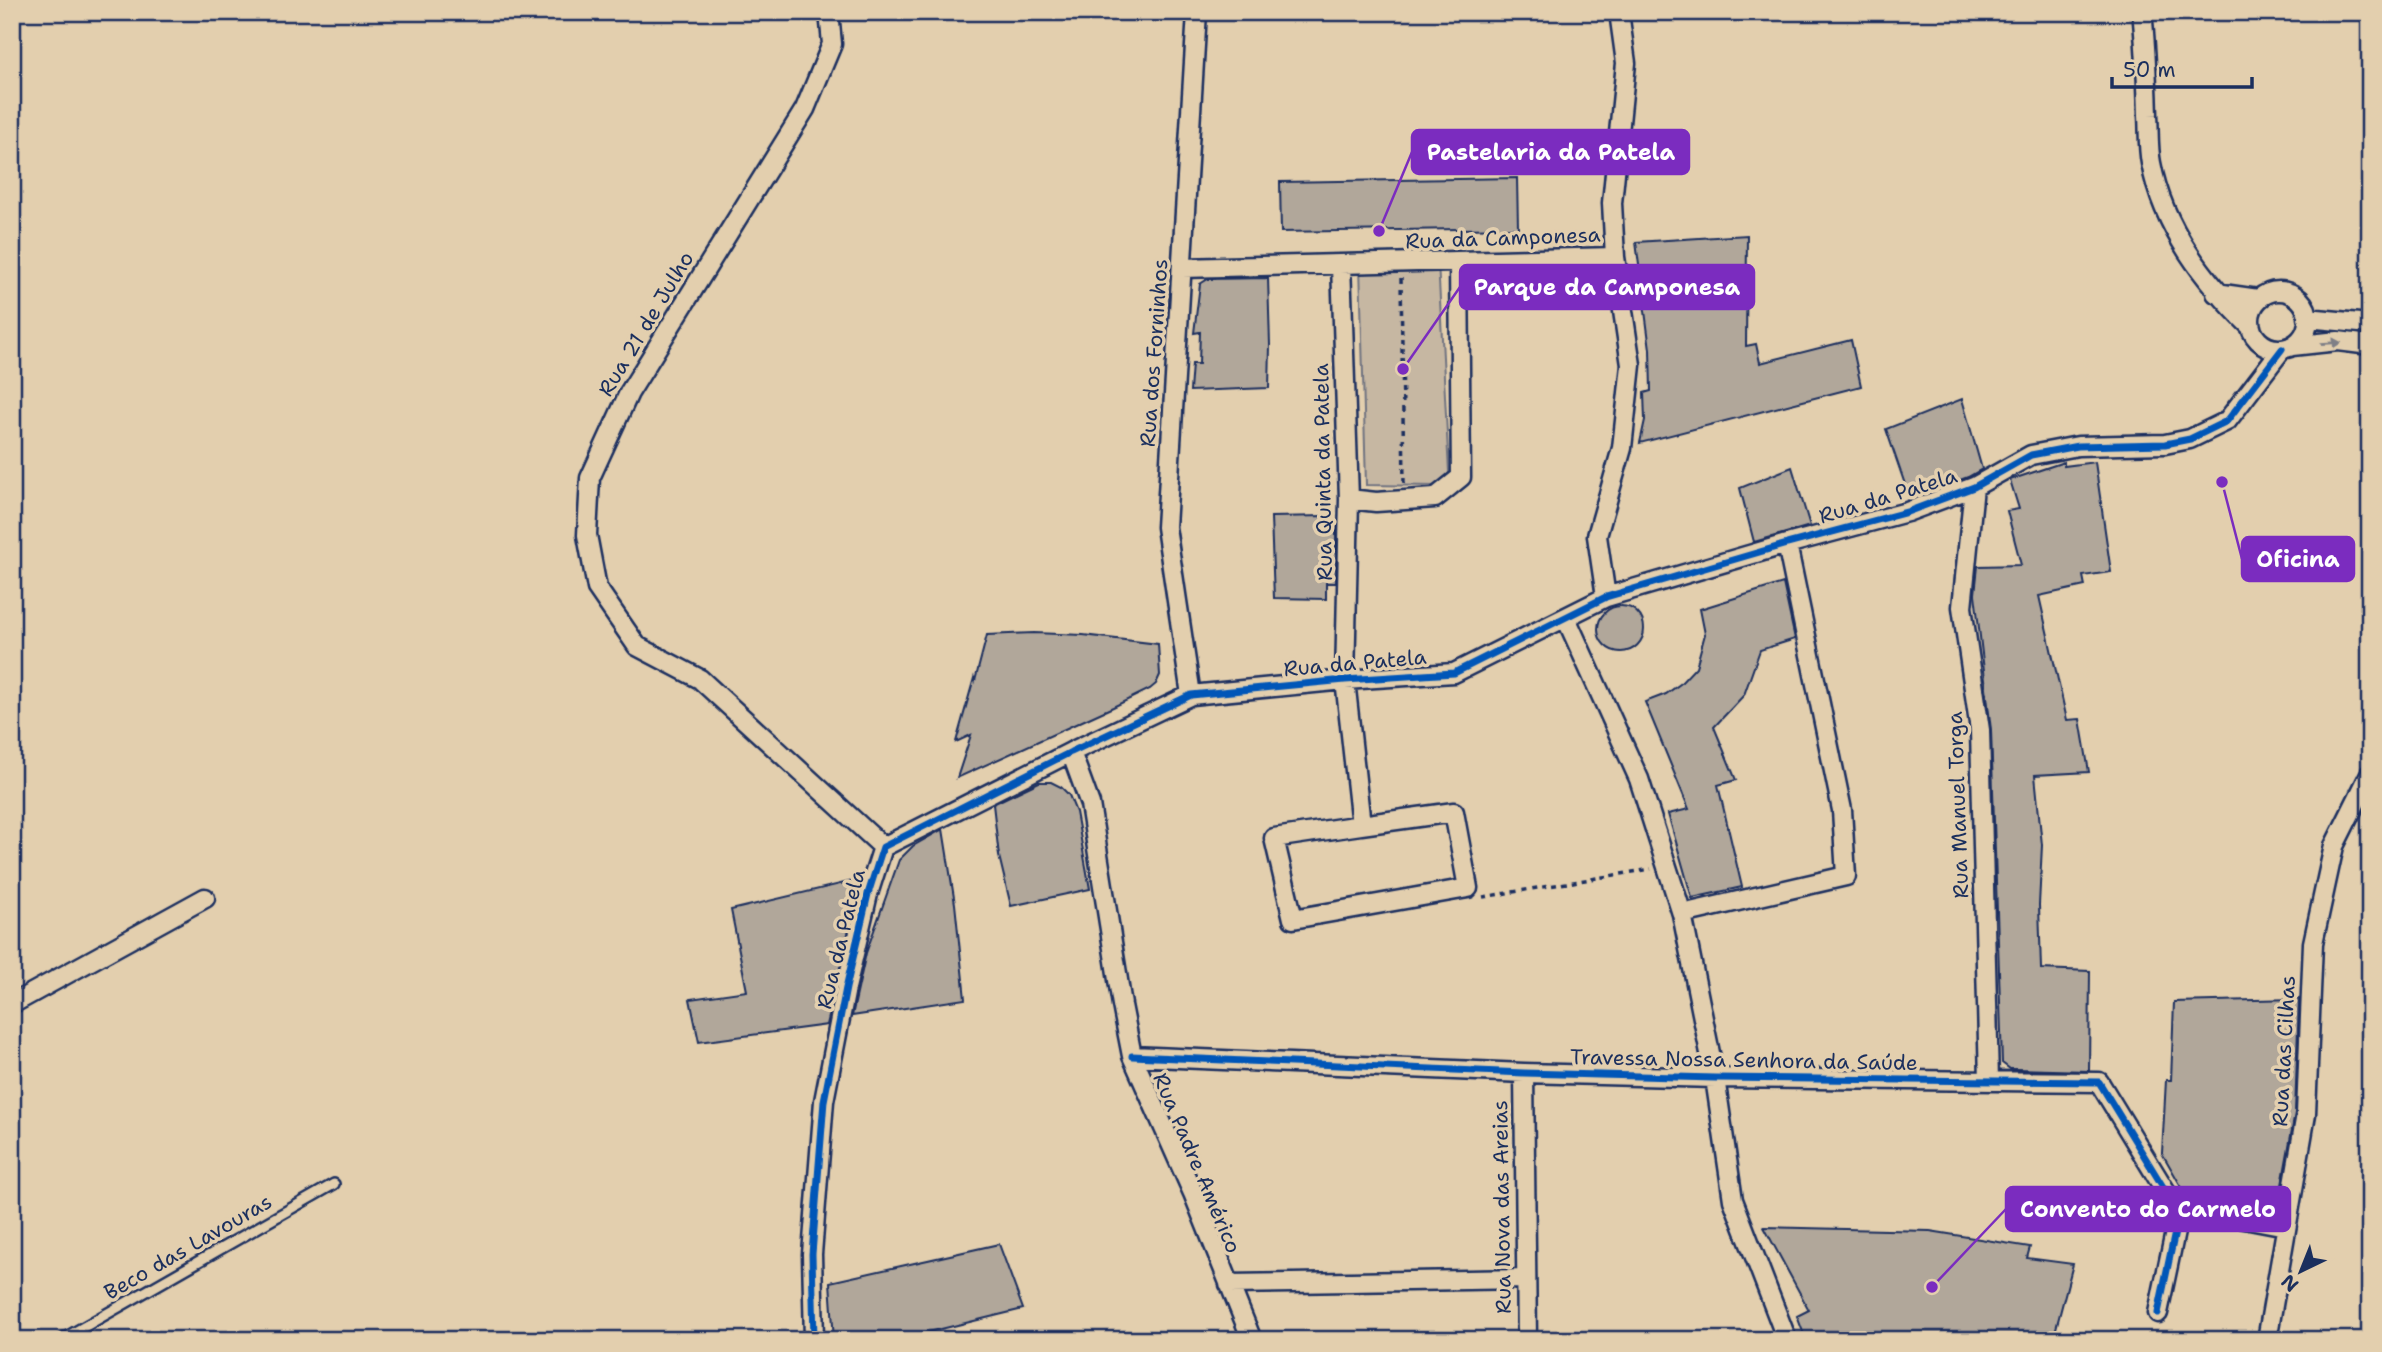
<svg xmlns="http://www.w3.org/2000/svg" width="2382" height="1352" font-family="'Shantell Sans',sans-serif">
  <rect width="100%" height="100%" fill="#e3cfae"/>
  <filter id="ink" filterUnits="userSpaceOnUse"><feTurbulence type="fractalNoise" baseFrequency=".0143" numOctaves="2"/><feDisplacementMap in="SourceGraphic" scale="14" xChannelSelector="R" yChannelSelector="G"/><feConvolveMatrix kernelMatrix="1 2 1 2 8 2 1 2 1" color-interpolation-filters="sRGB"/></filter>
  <g filter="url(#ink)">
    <path fill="#c6b7a2" stroke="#707380" stroke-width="2" d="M1438,262L1449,473L1438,486L1366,485L1360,264Z"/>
    <path fill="#b1a79a" stroke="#1b2f5e" stroke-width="2" d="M1517,178L1518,228L1281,232L1280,182Z
      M1747,235L1746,346L1756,344L1760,363L1851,340L1861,386L1640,443L1645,420L1644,393L1651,391L1650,349L1636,242Z
      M1268,278L1270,345L1269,388L1190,391L1192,364H1199L1200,332L1194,333L1200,284L1208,279Z
      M1962,399L1982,469L1968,477L1910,499L1886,429Z
      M2064,462V466L2095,462L2111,572L2083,576L2085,586L2039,596L2067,720L2080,719L2089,772L2035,775L2042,845L2039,905L2041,969L2090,971L2089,1071L2017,1069H2010L2002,1063L1991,730L1975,594L1978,566L2021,565L2007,511L2019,509L2010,480Z
      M1792,467L1810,526L1754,542L1740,488Z
      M1326,516V526H1336V583H1326V599L1274,598L1271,517Z
      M1783,583L1795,639L1760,650L1744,695L1714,727L1736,780L1718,785L1742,887L1692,898L1668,814L1689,809L1645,702L1666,694L1680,684L1696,667L1705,634L1700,609Z
      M1598 629a23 23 0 1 1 46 0a23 23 0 1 1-46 0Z
      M1034,633L1083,635L1158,644L1160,675L1156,684L1150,689L1113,707L957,778L971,735L956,742L974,678L975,681L987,635Z
      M1039,782H1051L1061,787L1069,795L1076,812L1090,889L1011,906L999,856L993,804Z
      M943,829L955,904L965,999L852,1016L866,953L899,860L913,846Z
      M861,879L827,1025L699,1042L690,999L747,991L731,910Z
      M2299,999L2295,1113L2277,1213L2191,1197L2185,1193L2162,1153L2166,1080H2171L2174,1002Z
      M1764,1227L1930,1231L2030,1247L2027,1258L2073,1264L2053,1340H1806L1797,1316L1809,1310Z
      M999,1244L1023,1309L896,1340H834L830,1282Z"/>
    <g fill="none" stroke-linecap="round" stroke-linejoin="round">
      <g stroke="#1b2f5e" stroke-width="14">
        <path id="lane" d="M61,1340L334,1184"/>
      </g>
      <g stroke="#1b2f5e" stroke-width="23">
        <path id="street" d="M829,12L832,44L805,109L629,393L590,478L587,535L597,588L637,646L700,679L883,847
          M2142,12C2146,46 2147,81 2148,115C2149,130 2148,148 2151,163C2163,228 2205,282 2251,327
          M1341,264L1349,499L1345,680L1361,825L1274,838L1293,919L1468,888L1454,812L1361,825
          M1182,268L1615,257
          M2250 320a29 29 0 1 1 58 0a29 29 0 1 1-58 0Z
          M2216,293L2258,299
          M2307,318L2370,324
          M2292,346L2338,341L2370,345
          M1974,487L1962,607L1980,730L1989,1081
          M1349,499L1376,502L1435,498L1461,477L1459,262
          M1606,597L1597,536L1622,448L1631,365L1615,257L1612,203L1626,63L1619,12
          M1566,618L1639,779L1682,914L1715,1078L1733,1200L1787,1340
          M1191,695L1166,527L1197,12
          M1071,752L1090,804L1122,1005L1132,1056L1193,1193L1252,1340
          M1682,914L1846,876L1842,810L1787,544
          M12,1004L205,898
          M1132,1056L1524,1073L1715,1078L2099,1082L2179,1213L2158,1313
          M1524,1073L1527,1340
          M2179,1213L2192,1208L2286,1226
          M1229,1284L1526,1279
          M814,1340L812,1254L824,1101L846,988L868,894L883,847L1071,752L1191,695L1345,680L1454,673L1606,597L1787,544L1907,512L1974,487L2031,455L2078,446L2165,444L2190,439L2227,421L2282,349
          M2267,1340L2306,1114L2313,943L2334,846L2370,774"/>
      </g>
      <path stroke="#1b2f5e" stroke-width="3.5" stroke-dasharray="5 5" stroke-linecap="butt" d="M1401,278L1404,484
        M1483,897L1651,869"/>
      <use href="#lane" stroke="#e3cfae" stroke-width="9"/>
      <use href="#street" stroke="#e3cfae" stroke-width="18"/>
      <g stroke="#e3cfae" stroke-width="11">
        <path id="cycleway" d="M1132,1056L1524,1073L1715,1078L2099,1082L2179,1213L2158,1313
          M814,1340L812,1254L824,1101L846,988L868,894L883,847L1071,752L1191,695L1345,680L1454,673L1606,597L1787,544L1907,512L1974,487L2031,455L2078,446L2165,444L2190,439L2227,421L2282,349"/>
      </g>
      <use href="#cycleway" stroke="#0057b8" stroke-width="7"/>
    </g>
    <defs><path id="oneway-solid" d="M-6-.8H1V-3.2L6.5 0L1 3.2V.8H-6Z" transform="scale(1.75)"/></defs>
    <use fill="#7f7f86" href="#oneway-solid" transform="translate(2331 343) rotate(-3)"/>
  </g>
  <g text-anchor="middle" stroke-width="7" stroke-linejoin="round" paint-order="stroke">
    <g font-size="21" fill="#1b2f5e" stroke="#e3cfae">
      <text transform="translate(1503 238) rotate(-2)" y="7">Rua da Camponesa</text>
      <text transform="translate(646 324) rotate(-59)" y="7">Rua 21 de Julho</text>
      <text transform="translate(1154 353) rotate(-86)" y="7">Rua dos Forninhos</text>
      <text transform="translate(1323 472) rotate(-91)" y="7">Rua Quinta da Patela</text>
      <text transform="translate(1888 496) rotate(-17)" y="7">Rua da Patela</text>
      <text transform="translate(1355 663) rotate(-5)" y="7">Rua da Patela</text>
      <text transform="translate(1958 805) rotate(-92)" y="7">Rua Manuel Torga</text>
      <text transform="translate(841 939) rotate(-76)" y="7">Rua da Patela</text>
      <text transform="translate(2284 1051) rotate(-87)" y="7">Rua das Cilhas</text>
      <text transform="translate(1744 1060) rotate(1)" y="7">Travessa Nossa Senhora da Saúde</text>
      <text transform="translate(1197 1163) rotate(67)" y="7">Rua Padre Américo</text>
      <text transform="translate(1502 1207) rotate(-91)" y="7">Rua Nova das Areias</text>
      <text transform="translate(188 1247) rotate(-30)" y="7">Beco das Lavouras</text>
    </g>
  </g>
  <path fill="none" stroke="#7b2cbf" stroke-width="2.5" d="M1379 231L1412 152M1403 369L1460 287M2222 482L2242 559M1932 1287L2006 1209"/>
  <g fill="#7b2cbf" stroke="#e3cfae" stroke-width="2.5">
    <circle cx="1379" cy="231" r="7"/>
    <circle cx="1403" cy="369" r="7"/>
    <circle cx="2222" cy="482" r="7"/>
    <circle cx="1932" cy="1287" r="7"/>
  </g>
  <g fill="#7b2cbf" stroke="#7b2cbf" stroke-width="2.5">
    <rect x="1412" y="130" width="277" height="44" rx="7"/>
    <rect x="1460" y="265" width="294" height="44" rx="7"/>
    <rect x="2242" y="537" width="112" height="44" rx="7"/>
    <rect x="2006" y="1187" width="284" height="44" rx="7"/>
  </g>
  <g font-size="23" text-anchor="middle" font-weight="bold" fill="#fff">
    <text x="1551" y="160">Pastelaria da Patela</text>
    <text x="1607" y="295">Parque da Camponesa</text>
    <text x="2298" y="567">Oficina</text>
    <text x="2148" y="1217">Convento do Carmelo</text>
  </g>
  <rect width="2382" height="1352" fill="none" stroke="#e3cfae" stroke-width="42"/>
  <rect x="21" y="21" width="2340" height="1310" fill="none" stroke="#1b2f5e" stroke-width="2.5" filter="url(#ink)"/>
  <g transform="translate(2301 1271) rotate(223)" stroke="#e3cfae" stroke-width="5" paint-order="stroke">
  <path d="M0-5L12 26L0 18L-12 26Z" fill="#1b2f5e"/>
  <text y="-10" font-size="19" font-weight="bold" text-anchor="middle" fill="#1b2f5e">N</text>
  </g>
  <path d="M2112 77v10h140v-10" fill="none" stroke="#1b2f5e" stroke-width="3.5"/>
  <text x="2123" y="77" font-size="21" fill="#1b2f5e" stroke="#e3cfae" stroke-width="5" paint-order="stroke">50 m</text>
</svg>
